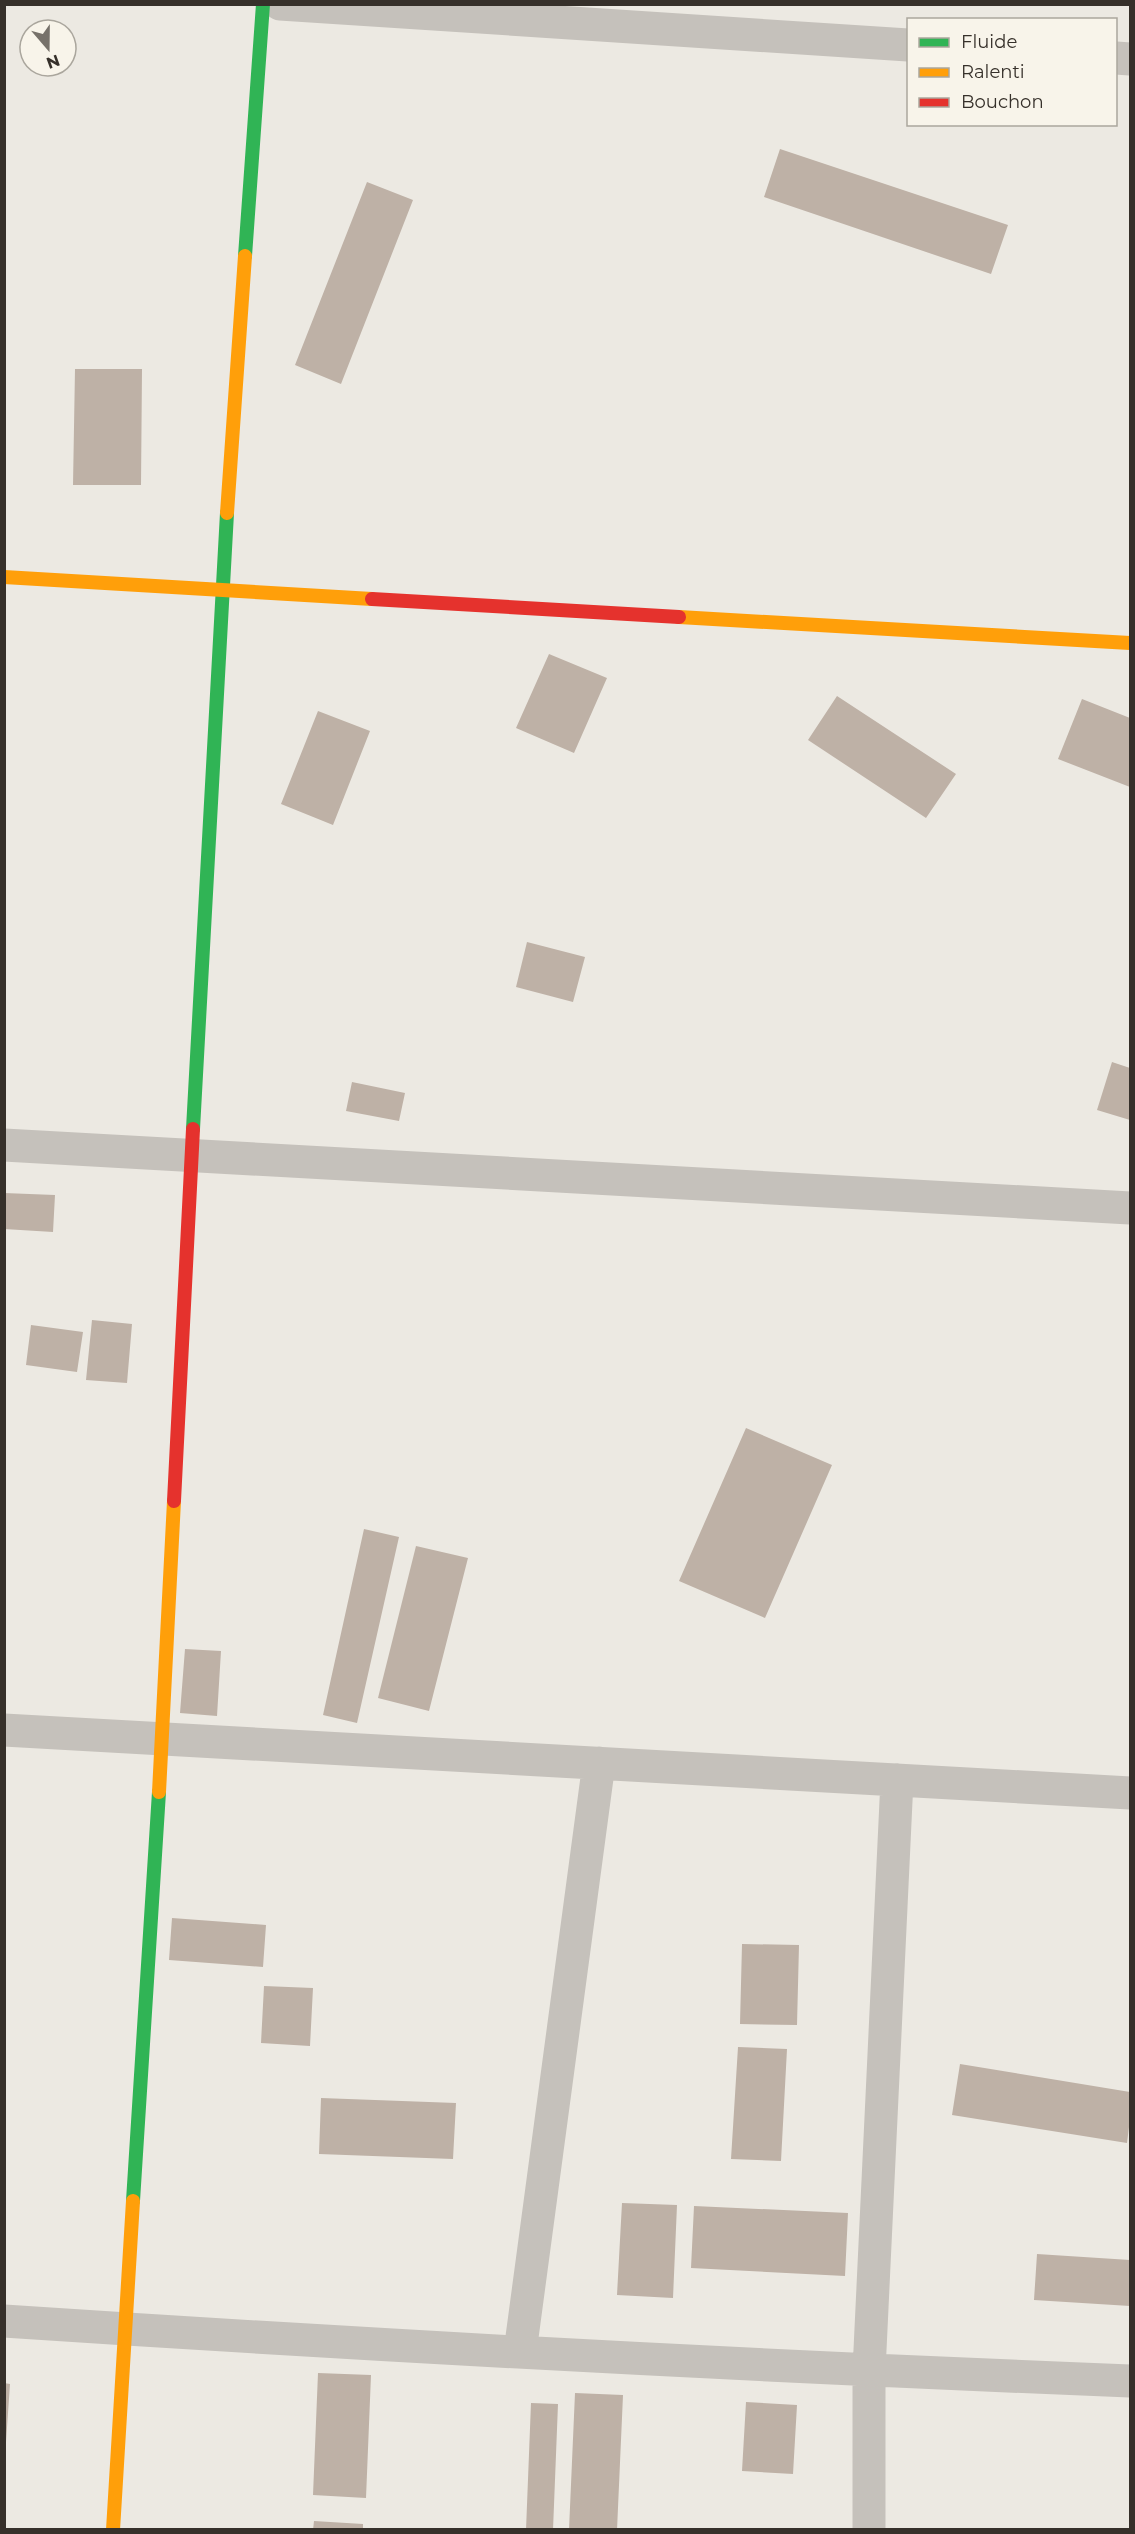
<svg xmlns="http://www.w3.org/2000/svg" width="1135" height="2534" font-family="Montserrat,sans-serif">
  <rect width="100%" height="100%" fill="#ece9e2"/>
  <path fill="#beb1a6" d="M780,149L1008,225L991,274L764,197Z
    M367,182L413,200L341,384L295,365Z
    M75,369H142L141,485H73Z
    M549,654L607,678L574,753L516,728Z
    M837,696L956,774L926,818L808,740Z
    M1082,699L1130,718V787L1058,759Z
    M318,711L370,731L333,825L281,804Z
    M527,942L585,957L573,1002L516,987Z
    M1112,1062L1130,1068V1120L1097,1110Z
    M352,1082L405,1093L399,1121L346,1111Z
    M4,1193L55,1195L53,1232L4,1229Z
    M92,1320L132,1324L127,1383L86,1380Z
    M31,1325L83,1332L77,1372L26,1365Z
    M746,1428L832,1465L765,1618L679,1581Z
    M364,1529L399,1537L357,1723L323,1715Z
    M416,1546L468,1558L429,1711L378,1698Z
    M185,1649L221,1651L217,1716L180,1713Z
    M172,1918L266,1925L263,1967L169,1960Z
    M742,1944L799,1945L797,2025L740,2024Z
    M264,1986L313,1988L310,2046L261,2043Z
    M738,2047L787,2049L781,2161L731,2159Z
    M960,2064L1130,2092V2119L1127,2143L952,2115Z
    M321,2098L456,2103L453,2159L319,2154Z
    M622,2203L677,2205L673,2298L617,2295Z
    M694,2206L848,2213L845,2276L691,2268Z
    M1037,2254L1130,2260V2306L1034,2300Z
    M318,2373L371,2375L366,2498L313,2495Z
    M4,2383L10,2384L6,2442H4Z
    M575,2393L623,2395L617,2530H569Z
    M746,2402L797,2405L793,2474L742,2471Z
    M531,2403L558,2404L553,2530H526Z
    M314,2521L363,2524V2530H313Z"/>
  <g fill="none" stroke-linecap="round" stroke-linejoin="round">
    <path stroke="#c5c1bb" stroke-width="33" d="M280,4L908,45
      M1116,58L1130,59
      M4,1145L1130,1208
      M4,1730L1130,1793
      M4,2321C380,2346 755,2366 1130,2381
      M520,2352L599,1763
      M869,2530V2371L897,1780"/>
    <path stroke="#30b455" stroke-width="14" d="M245,256L263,4
      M193,1129L227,513
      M133,2201L159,1792"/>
    <path stroke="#ff9f0a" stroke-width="14" d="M227,513L245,256
      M4,577L372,599
      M679,617L1130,643
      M159,1792L174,1501
      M113,2530L133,2201"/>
    <path stroke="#e5322d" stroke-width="14" d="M372,599L679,617
      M174,1501L193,1129"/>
  </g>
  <rect width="1135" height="2534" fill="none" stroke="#36302a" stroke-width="12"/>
  <rect x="907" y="18" width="210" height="108" fill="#f8f4ea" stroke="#aaa69d" stroke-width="1.5"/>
  <rect x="919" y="38" width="30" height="9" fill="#30b455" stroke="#aaa69d" stroke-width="1.5"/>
  <text x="961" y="48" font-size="18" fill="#36302a">Fluide</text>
  <rect x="919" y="68" width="30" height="9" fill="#ff9f0a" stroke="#aaa69d" stroke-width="1.5"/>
  <text x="961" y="78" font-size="18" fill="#36302a">Ralenti</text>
  <rect x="919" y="98" width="30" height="9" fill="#e5322d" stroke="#aaa69d" stroke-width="1.5"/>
  <text x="961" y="108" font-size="18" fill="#36302a">Bouchon</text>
  <g transform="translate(48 48) rotate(160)"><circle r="28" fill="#f8f4ea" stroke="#aaa69d" stroke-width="1.5"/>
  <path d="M0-4.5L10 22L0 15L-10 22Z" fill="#76716a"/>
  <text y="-9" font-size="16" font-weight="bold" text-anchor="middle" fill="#36302a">N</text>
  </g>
</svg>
